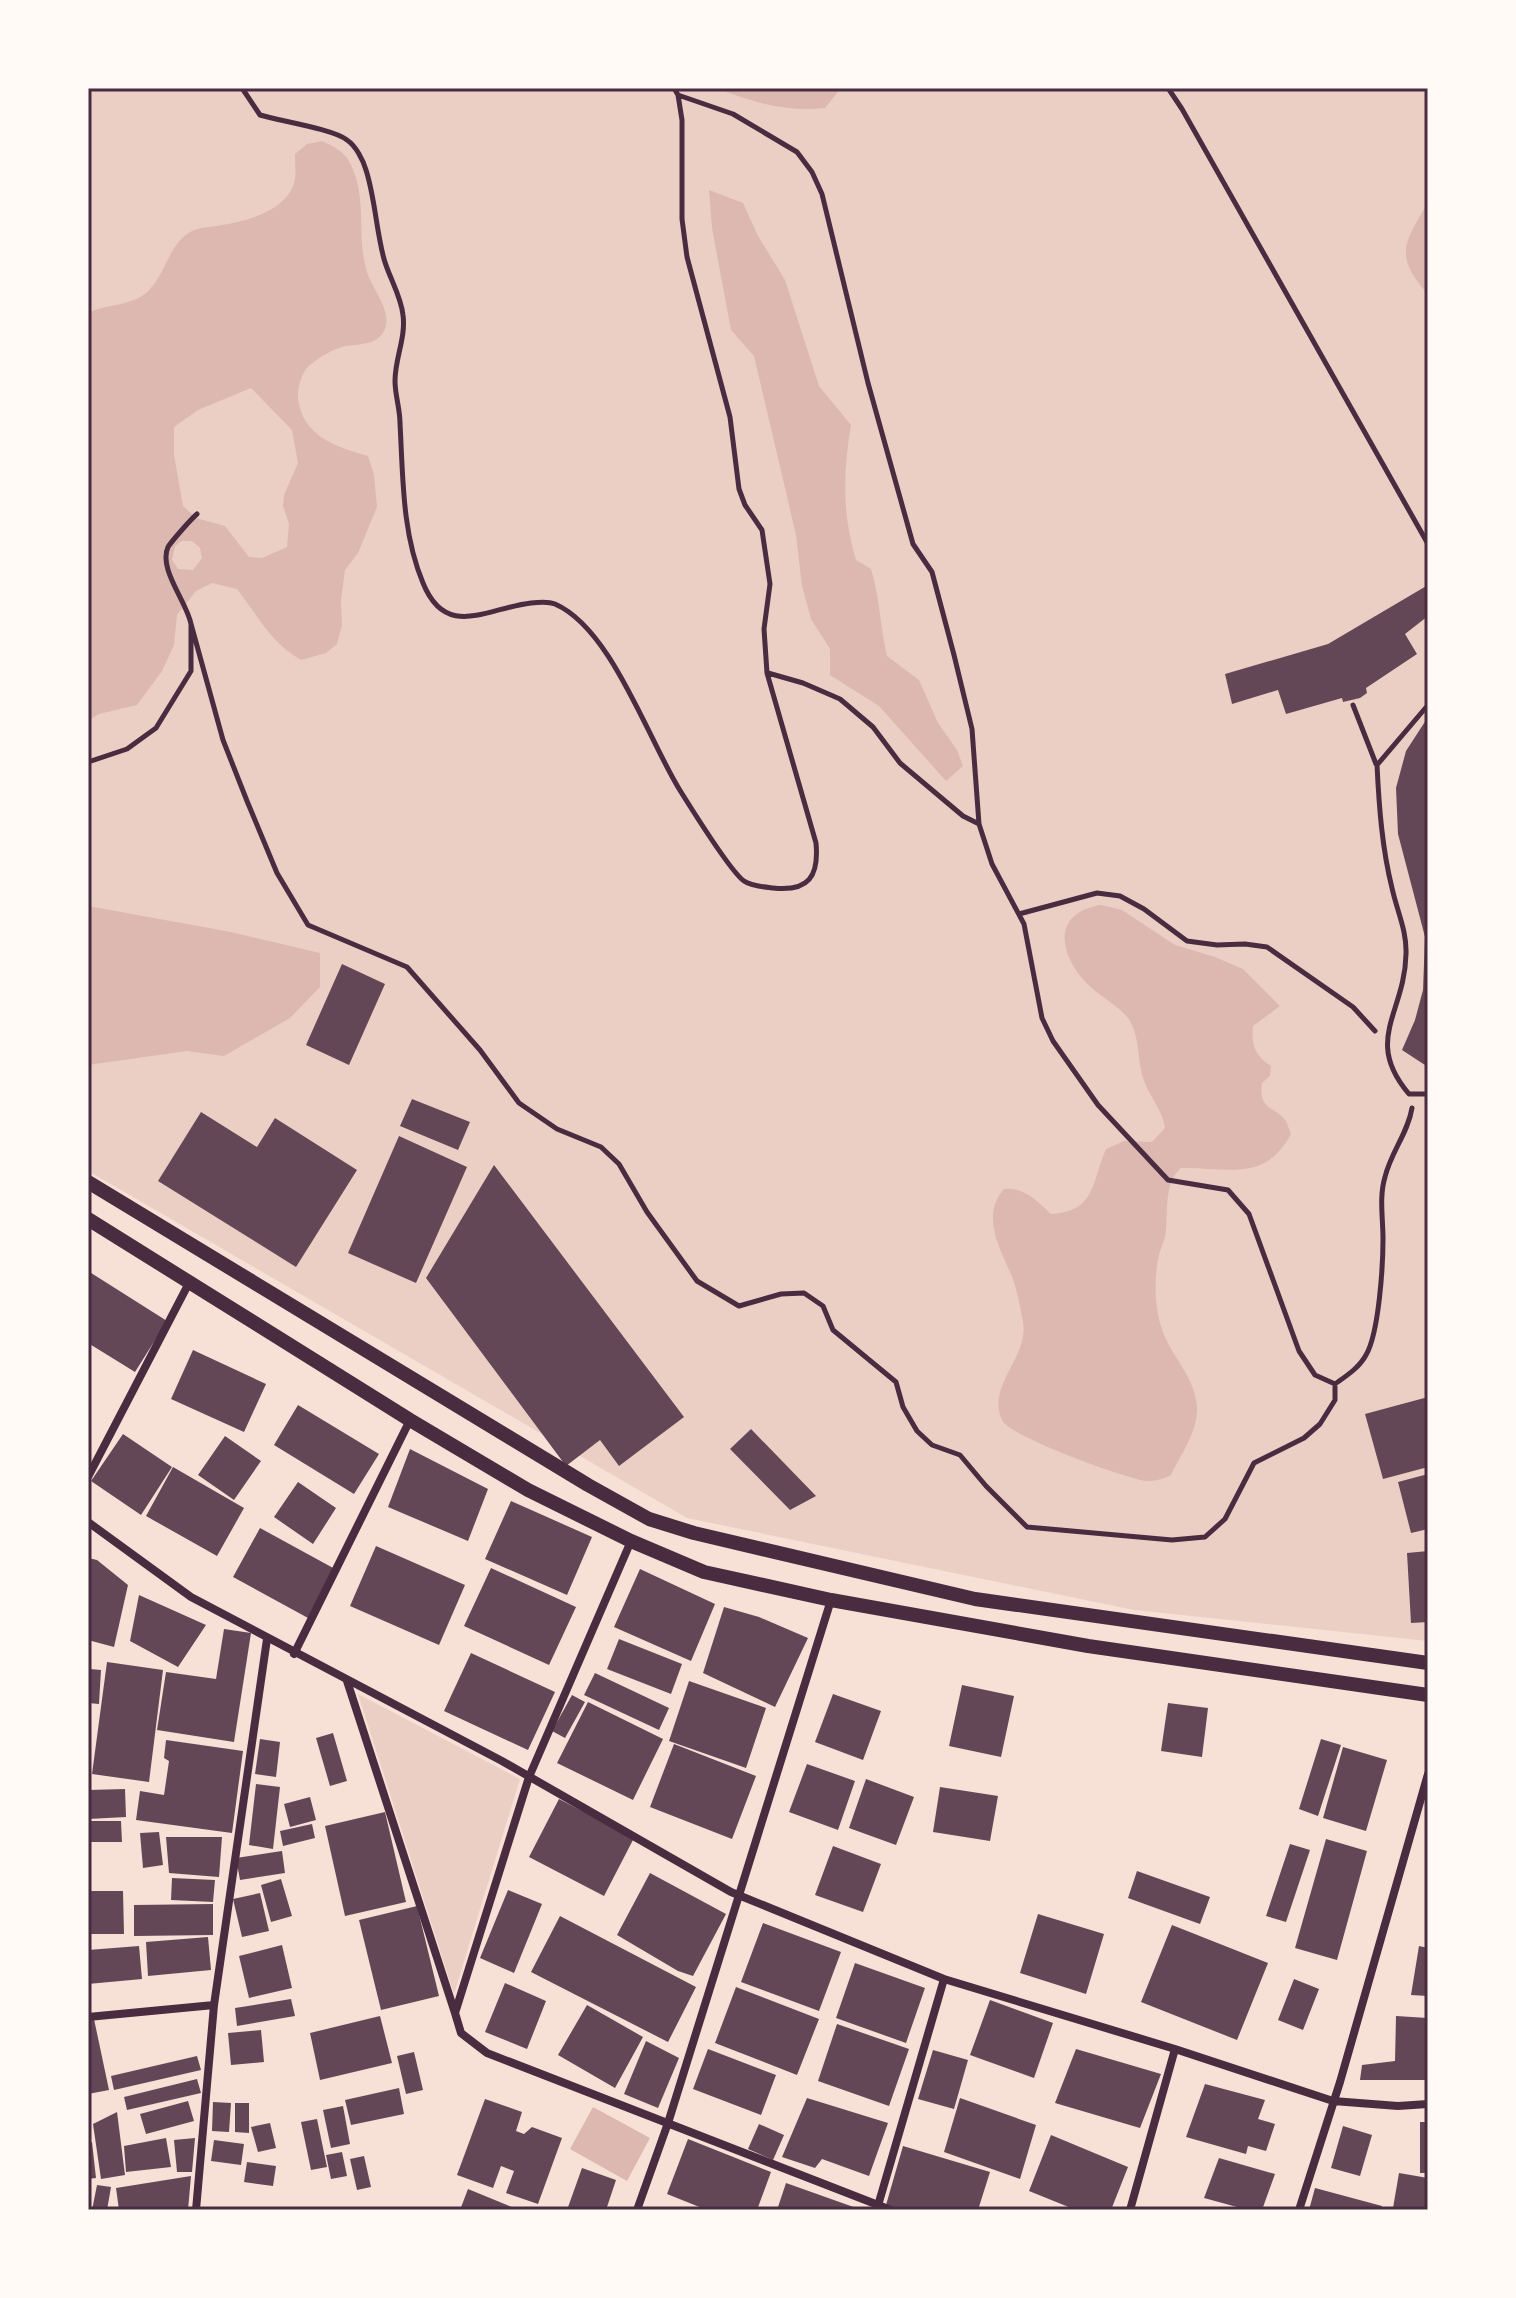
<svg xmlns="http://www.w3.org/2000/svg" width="1516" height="2298" font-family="Barlow,sans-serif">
  <rect width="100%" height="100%" fill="#f7e1d7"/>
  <path fill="#ebcfc5" d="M88,88H1428V1641L1134,1610L687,1518L88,1171Z
    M358,1694L520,1779L454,1994Z"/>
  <path fill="#dcb8b0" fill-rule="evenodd" d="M718,88H841L825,108C789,112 752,103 718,88Z
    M322,141C333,146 344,151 350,163C368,197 356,237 367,272C372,289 392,310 385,329C378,347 357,343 342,347C331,350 314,360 306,369C301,376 297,390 298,398C302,436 336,447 368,456L374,475L377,507L358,553L345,570L341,600L342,625L337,644L326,653L301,660C271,643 258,616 237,589L212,583L196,591L177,615L174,645L162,671L137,705L99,714L88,721V313C108,303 134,307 150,289C167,271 169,243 192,231C200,227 213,227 222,225C248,221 289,210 295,179C296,171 295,162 295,154L307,144ZM251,388L292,430L298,463L284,495L283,506L289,524L287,547L262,558L249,557L225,526L196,518L183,506L174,455V427L198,410ZM182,541H192L200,548L202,558L193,570L178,569L172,560L175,546Z
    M709,190L743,203L758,236L785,280L819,386L851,425C843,472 842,514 856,560L871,569C880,598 880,627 887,656L919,680L938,723L957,750L963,766L946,781L879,706L830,675V649L811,619L802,586L796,535L754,356L731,330L712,228Z
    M1428,202V294C1392,255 1406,241 1428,202Z
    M1101,905L1122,910L1175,945L1215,957L1243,969L1280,1006L1253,1026C1251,1045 1255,1056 1271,1066L1270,1076L1262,1083C1258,1111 1275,1106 1286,1121C1288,1125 1289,1130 1291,1134C1265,1183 1227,1167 1181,1168C1164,1182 1168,1211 1166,1231C1165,1240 1161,1247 1159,1255C1154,1277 1154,1307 1162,1329C1171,1357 1195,1376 1197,1407C1198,1432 1181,1454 1171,1475C1163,1479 1156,1481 1147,1481C1127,1479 1008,1436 1002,1420C986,1385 1029,1358 1023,1322C1020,1306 1017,1289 1011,1274C999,1247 981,1215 1004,1189C1025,1187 1037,1201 1051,1214C1096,1211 1091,1184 1106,1149L1124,1141L1152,1142L1165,1128C1163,1110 1148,1095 1143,1078C1137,1058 1140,1035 1128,1018C1115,1002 1094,994 1081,977C1057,947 1056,912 1101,905Z
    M88,906L231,932L320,953V987L290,1018L224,1056L187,1051L88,1065Z
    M593,2107L650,2138L627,2181L570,2149Z"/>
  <path fill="#644757" d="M1428,585V616L1405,634L1417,654L1366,688L1367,693L1360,698L1343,702L1342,698L1286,714L1278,690L1232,704L1225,674L1328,644Z
    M1428,717V1067L1402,1050L1415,1020L1423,990L1425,937L1398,834L1396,788L1406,751Z
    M342,964L385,984L349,1065L306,1045Z
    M412,1099L470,1122L458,1150L400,1126Z
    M201,1112L257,1147L275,1118L357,1170L296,1267L158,1181Z
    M399,1136L467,1167L416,1283L348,1253Z
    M494,1165L684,1417L619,1466L600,1440L566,1466L426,1278Z
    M88,1271L167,1321L135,1372L88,1343Z
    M193,1350L266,1384L244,1432L171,1399Z
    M1428,1397V1467L1383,1479L1365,1414Z
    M298,1405L379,1454L354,1494L274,1445Z
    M751,1429L816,1496L790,1510L730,1449Z
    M123,1434L172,1467L141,1515L91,1481Z
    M225,1436L261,1461L234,1500L198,1475Z
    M410,1449L488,1489L468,1541L388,1507Z
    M173,1467L244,1508L217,1556L146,1516Z
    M1428,1474V1529L1411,1533L1398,1482Z
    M298,1482L336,1508L313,1544L274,1517Z
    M511,1501L592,1537L567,1595L485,1559Z
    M260,1528L335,1569L308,1618L233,1577Z
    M376,1546L465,1585L439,1645L350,1606Z
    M1428,1551V1622L1411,1623L1407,1553Z
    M88,1558L97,1560L128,1585L114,1647L88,1640Z
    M491,1568L576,1607L549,1665L464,1626Z
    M640,1569L715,1604L691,1661L614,1627Z
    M139,1595L206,1625L178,1667L130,1641Z
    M724,1607L759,1617L808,1638L775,1707L703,1673Z
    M224,1629L251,1633L234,1742L157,1730L166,1672L216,1679Z
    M619,1639L682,1664L671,1694L607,1669Z
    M471,1653L555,1692L528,1750L444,1711Z
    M107,1662L163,1670L149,1782L92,1774Z
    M90,1669L101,1670L99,1704L88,1703Z
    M595,1673L669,1708L659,1730L584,1695Z
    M689,1681L766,1708L746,1768L669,1741Z
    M962,1685L1014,1696L1001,1757L949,1746Z
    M833,1694L881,1711L863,1760L815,1742Z
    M572,1695L585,1702L565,1738L552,1731Z
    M588,1702L663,1739L633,1800L557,1763Z
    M1168,1703L1208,1708L1202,1757L1161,1751Z
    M333,1733L347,1781L330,1786L316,1738Z
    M260,1739L280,1742L276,1777L255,1774Z
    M1321,1739L1341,1745L1318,1816L1299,1809Z
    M166,1740L243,1751L232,1833L136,1820L140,1791L164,1795L169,1761L164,1758Z
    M674,1744L756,1776L732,1839L650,1807Z
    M1343,1747L1387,1760L1366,1831L1323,1818Z
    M807,1764L855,1781L838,1830L789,1812Z
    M866,1779L914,1797L896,1845L849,1828Z
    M256,1784L280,1787L273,1849L249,1845Z
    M940,1787L998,1796L990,1841L933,1832Z
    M125,1789L126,1817L88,1819V1790Z
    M310,1797L316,1820L290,1827L284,1804Z
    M559,1799L634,1838L604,1896L529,1857Z
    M385,1812L406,1902L345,1916L325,1826Z
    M88,1821H121L122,1842H88Z
    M312,1824L315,1838L283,1846L280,1831Z
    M159,1832L163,1865L143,1868L140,1833Z
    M166,1837H222L219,1877L169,1873Z
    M1326,1839L1367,1851L1337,1960L1295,1948Z
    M1290,1844L1310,1850L1286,1922L1266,1916Z
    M833,1846L881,1864L863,1912L815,1895Z
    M282,1851L285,1873L240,1880L236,1858Z
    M1137,1871L1210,1897L1200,1924L1128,1898Z
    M650,1873L726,1914L693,1976L678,1971L617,1935Z
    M172,1878L215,1880L213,1902L171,1900Z
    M281,1879L292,1916L271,1922L261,1885Z
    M508,1890L542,1904L514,1973L480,1958Z
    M88,1891H123L124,1934H88Z
    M260,1893L269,1931L242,1937L233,1899Z
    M213,1904V1935L134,1936V1905Z
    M417,1906L439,1996L381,2010L359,1920Z
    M1038,1914L1104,1934L1086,1994L1020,1973Z
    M560,1916L696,1987L668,2042L531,1972Z
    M763,1923L841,1952L819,2011L741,1982Z
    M1172,1925L1268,1963L1237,2040L1141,2002Z
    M208,1937L211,1970L148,1976L146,1942Z
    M282,1945L292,1988L249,1998L239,1956Z
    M139,1946L142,1979L88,1984V1950Z
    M1419,1946L1428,1948V1996L1411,1995Z
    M855,1963L925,1988L906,2043L836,2018Z
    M1294,1979L1319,1989L1303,2030L1278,2020Z
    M505,1983L546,2001L527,2049L485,2032Z
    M736,1987L819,2019L797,2075L715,2043Z
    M291,1999L295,2016L237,2026L235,2008Z
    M990,2000L1053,2023L1034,2078L970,2055Z
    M587,2005L643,2037L615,2088L558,2055Z
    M380,2016L392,2063L320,2080L310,2033Z
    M1396,2016L1428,2018V2080H1360L1362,2065L1395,2061Z
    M94,2019L109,2090L88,2094V2020Z
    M837,2024L909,2049L889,2106L818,2081Z
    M261,2030L264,2062L231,2065L228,2033Z
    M646,2041L679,2058L658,2108L624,2094Z
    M708,2049L776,2075L761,2115L693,2089Z
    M1076,2049L1161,2074L1140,2128L1055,2103Z
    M933,2050L968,2060L954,2109L918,2099Z
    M414,2052L423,2090L406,2094L397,2056Z
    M197,2056L201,2070L114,2090L111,2076Z
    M197,2079L201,2093L127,2110L124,2097Z
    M1205,2084L1265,2100L1258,2119L1275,2124L1266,2151L1248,2146L1246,2154L1186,2137Z
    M399,2088L404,2114L351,2125L345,2100Z
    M807,2098L888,2123L869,2176L822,2159L815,2168L782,2157Z
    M960,2098L1036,2125L1020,2179L944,2152Z
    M485,2099L522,2112L516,2131L524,2134L532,2127L562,2138L538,2204L506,2193L514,2171L501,2166L493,2188L457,2175Z
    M188,2101L194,2121L146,2134L140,2114Z
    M213,2102L231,2103L229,2132L212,2131Z
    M235,2103H249V2133L235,2132Z
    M343,2106L350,2144L331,2148L323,2110Z
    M117,2112L125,2175L101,2179L93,2124Z
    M317,2119L327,2167L311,2170L301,2122Z
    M1420,2122H1428V2173H1420Z
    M270,2123L276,2148L258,2152L251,2127Z
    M759,2124L784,2135L773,2160L748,2149Z
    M1343,2126L1372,2135L1360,2176L1331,2168Z
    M1051,2135L1128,2167L1111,2210H1076L1029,2191Z
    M166,2138L171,2167L126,2172L124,2146Z
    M195,2138L192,2172H177L174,2140Z
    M688,2139L771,2172L757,2210H707L667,2194Z
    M214,2140L244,2144L241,2165L211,2161Z
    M92,2142L96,2178L88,2179V2143Z
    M903,2146L990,2172L978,2210H901L886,2205Z
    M342,2152L347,2176L331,2179L326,2155Z
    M364,2156L371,2187L357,2190L350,2159Z
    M1219,2158L1275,2174L1262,2210H1248L1204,2198Z
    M247,2162L276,2166L273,2186L244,2182Z
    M582,2168L616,2180L606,2210H567Z
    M1399,2173L1428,2178V2210L1393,2208Z
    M191,2176L188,2210H119L116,2188Z
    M786,2183L862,2210H777Z
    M97,2185L111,2187L107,2210H92Z
    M1315,2188L1382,2206L1381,2210H1309Z
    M468,2189L519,2210H460Z"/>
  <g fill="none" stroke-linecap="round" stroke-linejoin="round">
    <path stroke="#4a2c40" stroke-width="5" d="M242,88L260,115C280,121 333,129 347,140C356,146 363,160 366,170C375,198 376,229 384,259C389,277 401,296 403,315C406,338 395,358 395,381C395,395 400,409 400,423C403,477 402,533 423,583C446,640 487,608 531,603C539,602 548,601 555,604C612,629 648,740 681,792C691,808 731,872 744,881C751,886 764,887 773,888C809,892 819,876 816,843L767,673L764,629L770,584L762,530L745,505L739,489L730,417L687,257L682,219V120L678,95L674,88
      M1168,88L1182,109L1428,544
      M678,95L733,114L797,152L812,172L822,194L868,383L913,544L932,572L954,655L972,729L979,824L992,864L1024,924L1042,1018L1053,1041L1098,1105L1168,1180L1228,1190L1249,1214L1299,1351L1315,1375L1335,1384C1346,1376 1359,1368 1366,1355C1379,1333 1383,1265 1383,1239C1383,1218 1379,1197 1385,1177C1391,1152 1408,1133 1412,1108
      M191,624C187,602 158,569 168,547C171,542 191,519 197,514
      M768,673L803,683L840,699L873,727L900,763L963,816L979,824
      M88,762L127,749L156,728L191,671V624L223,740L247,801L277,873L308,925L407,967L480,1050L519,1103L557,1129L601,1147L619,1164L647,1212L697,1281L739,1306L781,1294L804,1293L823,1306L833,1330L896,1382L903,1407L917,1431L932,1445L960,1455L986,1486L1027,1527L1172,1540L1205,1537L1225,1519L1254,1463L1304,1438L1320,1424L1335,1400V1384
      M1019,914L1097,893L1120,896L1144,909L1187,941L1217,945L1245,944L1267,947L1353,1007L1375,1031"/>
    <path stroke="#4a2c40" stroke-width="5" d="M1353,705L1376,764
      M1428,705L1377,765C1379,806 1382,848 1392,888C1397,911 1407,931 1406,954C1405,1013 1363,1040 1409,1094H1428"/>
    <path stroke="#4a2c40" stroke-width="8" d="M88,1477L190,1281
      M88,1522L191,1597L502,1761L731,1892L944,1979L1175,2049L1333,2101L1398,2106L1428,2104
      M294,1654L410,1420
      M347,1681L455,2013L529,1777L631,1541
      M455,2013L461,2033L487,2053L891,2210
      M88,2017L214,2005
      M877,2209L944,1979
      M196,2210L214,2005L267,1639
      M637,2210L668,2123L831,1600
      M1130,2210L1175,2049
      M1299,2210L1340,2082L1428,1774"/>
    <path stroke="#4a2c40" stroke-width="14" d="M88,1182L588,1485L649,1519L694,1533L975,1599L1428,1663
      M88,1219L410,1420L528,1490L631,1541L704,1572L831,1600L1088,1646L1428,1695"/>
  </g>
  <rect width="1516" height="2298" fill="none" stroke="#fffaf5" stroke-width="180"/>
  <rect x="90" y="90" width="1336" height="2118" fill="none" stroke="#4a2c40" stroke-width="3"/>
</svg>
